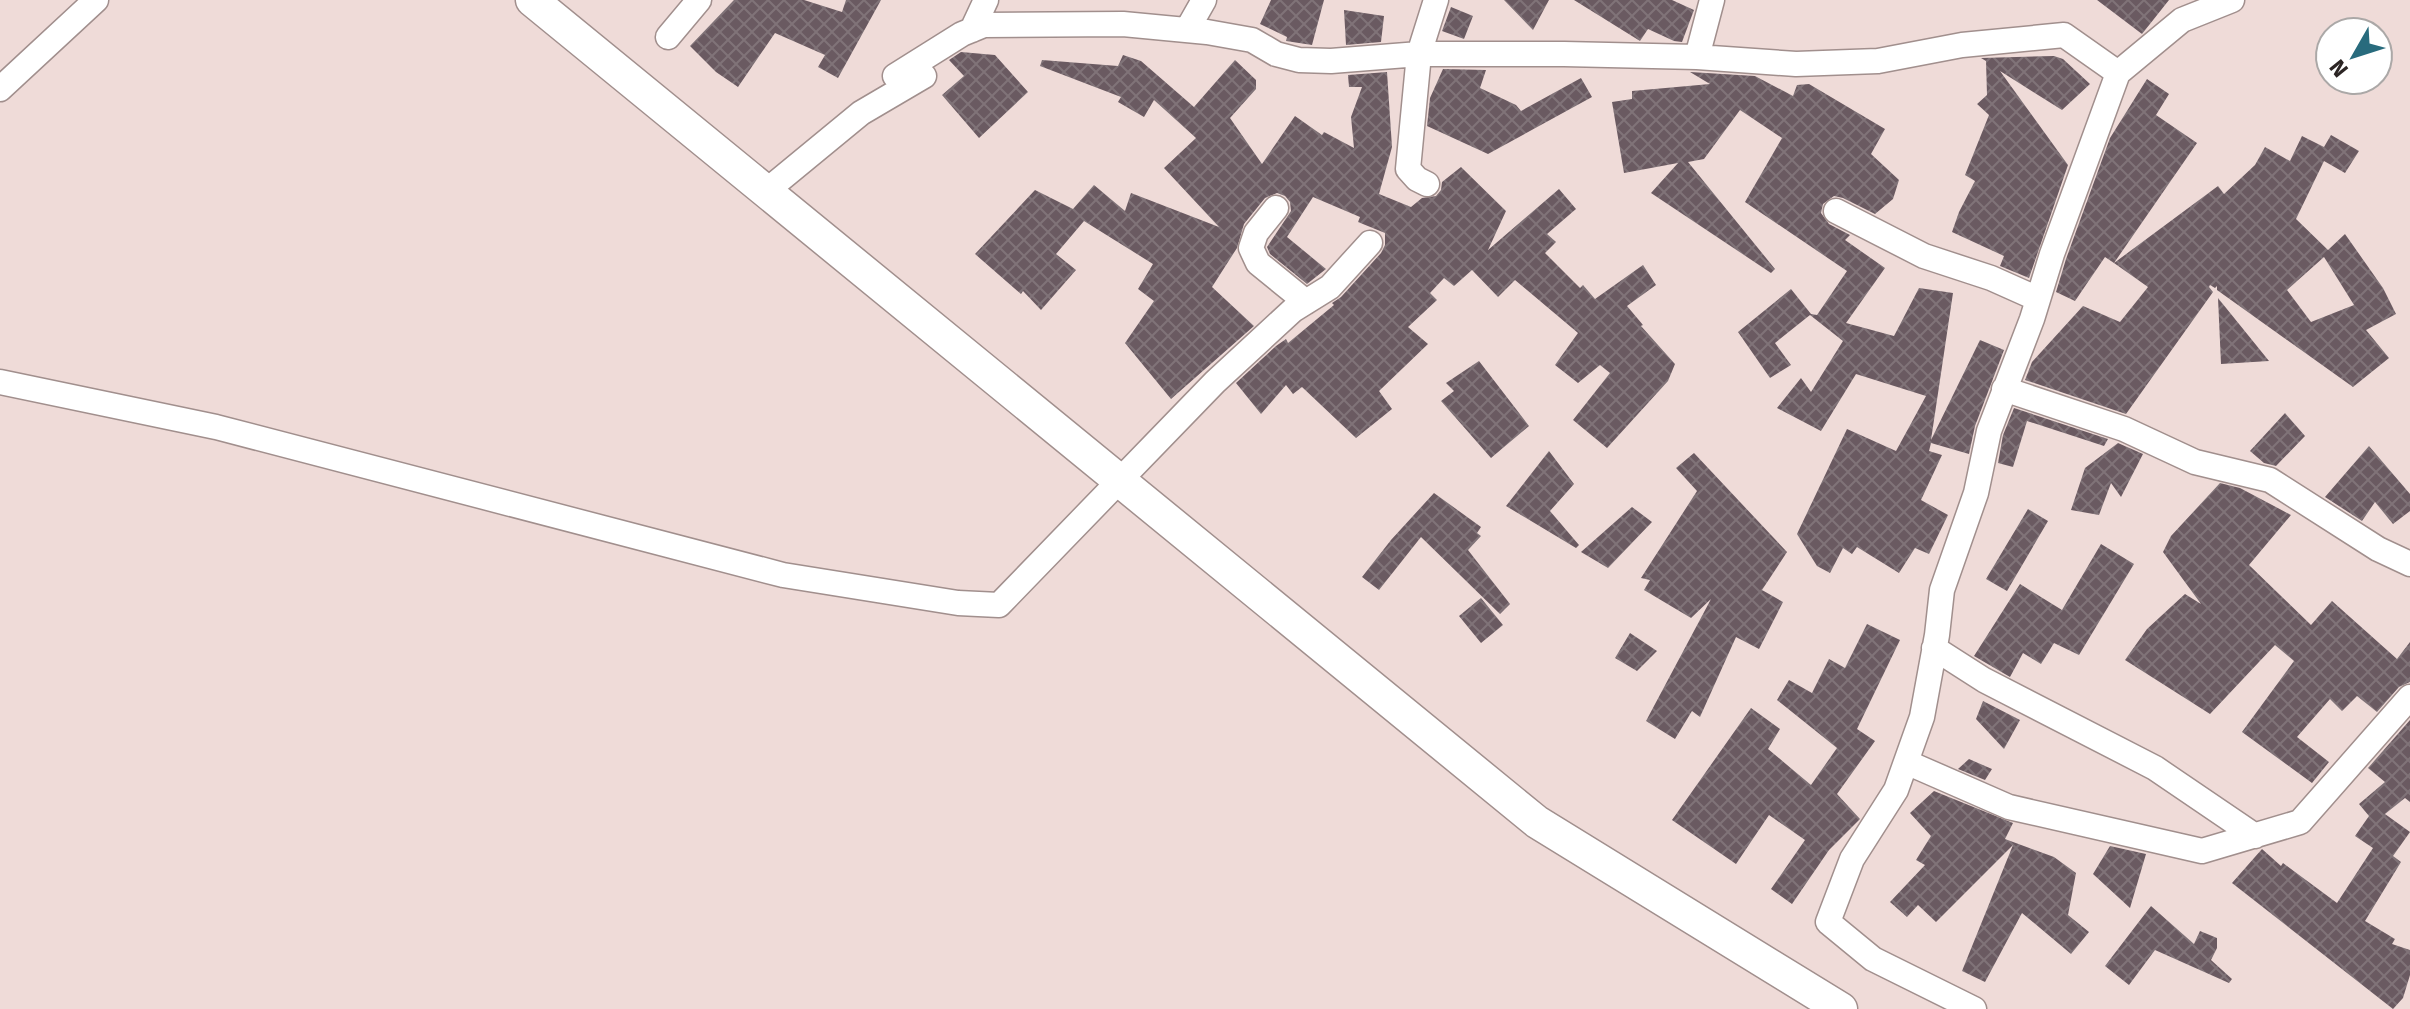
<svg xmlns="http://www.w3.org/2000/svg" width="2410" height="1009" font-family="'Fira Sans',sans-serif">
  <defs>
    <pattern id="building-cross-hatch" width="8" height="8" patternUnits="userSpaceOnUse" patternTransform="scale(2)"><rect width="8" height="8" fill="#6a5a61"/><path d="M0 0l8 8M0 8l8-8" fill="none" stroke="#807378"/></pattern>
  </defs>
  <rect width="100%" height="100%" fill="#efdbd8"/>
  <path fill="url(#building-cross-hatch)" fill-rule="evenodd" d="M734,0H804L842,12L846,0H881L838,78L818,67L825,55L775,33L738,87L716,72L690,46Z
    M1271,0H1324L1312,45L1286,41L1287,37L1260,24Z
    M1504,0H1549L1533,30Z
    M1574,0H1672L1694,10L1682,42L1674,41L1648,29L1640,41Z
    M2097,0H2169L2142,34Z
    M1451,7L1473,16L1464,39L1442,31Z
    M1344,10L1384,16L1381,42L1346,45Z
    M961,52L995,55L1028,92L979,138L942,95L964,76L949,60Z
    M1123,55L1141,61L1194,107L1235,60L1256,80V89L1230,118L1262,164L1295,116L1322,135L1324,132L1354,148L1351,117L1362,87H1349L1348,75L1387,72L1392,147L1379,194L1411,207L1422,198L1436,196L1441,190L1442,182L1461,167L1506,211L1488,250L1559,189L1576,209L1547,234L1556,242L1545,253L1580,288L1583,285L1595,299L1643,265L1656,285L1627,306L1643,325L1641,326L1675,364L1668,381L1607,448L1573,420L1610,373L1600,365L1578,383L1555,365L1578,333L1515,280L1498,297L1472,270L1454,286L1444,278L1430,293L1437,300L1408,327L1428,344L1379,391L1392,409L1356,438L1302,387L1293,394L1286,385L1261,414L1236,383L1276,346L1286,339L1288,343L1334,305L1332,303L1341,297L1381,253L1385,245V233L1358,222L1360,217L1313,197L1287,237L1326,269L1307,284L1270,254L1267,247L1291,211L1290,202L1285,196L1277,193L1265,198L1244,224L1237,248L1212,287L1254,326L1171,399L1125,343L1154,301L1138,289L1153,264L1084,221L1056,254L1076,270L1041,310L1023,291L1021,294L975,254L1035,190L1073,209L1094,185L1125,211L1131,193L1219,227L1164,168L1196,138L1154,100L1144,117L1118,102L1121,97L1040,66L1042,60L1118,66Z
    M2054,56L2063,59L2090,84L2062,110L2000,71L2068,165L2029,278L2000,266L2004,256L1952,232L1959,212L1975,181L1965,175L1989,115L1977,104L1987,95L1986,61L1981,58Z
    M1443,69L1486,70L1480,88L1516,105L1521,111L1581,78L1592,97L1488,154L1427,126L1430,98Z
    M1690,72L1755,76L1793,96L1797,85L1809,84L1885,129L1871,154L1899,180L1893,199L1875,214L1843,198L1834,196L1823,204L1821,213L1829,224L1850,235L1845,240L1885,268L1846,323L1894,336L1919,288L1953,293L1931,440L1980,340L2004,350L1975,426L1969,454L1931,443L1929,451L1942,455L1921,500L1948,515L1929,554L1915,548L1899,573L1857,547L1852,554L1843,548L1830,573L1817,566L1797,534L1847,429L1896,451L1926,396L1856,374L1821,431L1777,408L1801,378L1811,392L1843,341L1810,315L1775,343L1791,365L1770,378L1738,332L1791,289L1811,314L1817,315L1847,271L1745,202L1782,138L1740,110L1704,159L1688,162L1775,269L1771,273L1651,193L1678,163L1624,173L1612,102L1632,99V91L1710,84Z
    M2147,79L2169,94L2156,115L2197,143L2114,263L2105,257L2075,301L2056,292L2066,259L2110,138Z
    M2331,135L2359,151L2345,173L2324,161L2296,219L2328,250L2345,234L2383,288L2396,314L2366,330L2389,358L2353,387L2217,290V286L2215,288L2210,285L2209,287L2213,292L2126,414L2025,380L2032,362L2083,306L2120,322L2148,287L2114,263L2218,186L2224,194L2255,165L2265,147L2290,161L2302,136L2324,147ZM2324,257L2354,305L2311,322L2287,290Z
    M2218,298L2269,361L2221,364Z
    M1479,361L1529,426L1491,458L1441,401L1454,391L1446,383Z
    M2014,408L2108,439L2104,446L2027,421L2013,467L1998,463L2003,435Z
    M2285,413L2305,436L2276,466L2264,463L2250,451Z
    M2118,443L2143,454L2121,497L2111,483L2099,515L2071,510L2085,468Z
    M2369,446L2410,494V511L2393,524L2375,502L2362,521L2325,497Z
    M1549,451L1574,484L1550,511L1579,545L1576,548L1506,506Z
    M1694,453L1787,552L1762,590L1783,602L1759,649L1736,637L1700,717L1692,711L1675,739L1646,721L1711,599L1691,618L1644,590L1650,580L1641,578L1697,491L1676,468Z
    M2220,483L2240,488L2291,515L2249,565L2311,625L2332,601L2397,659L2410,642V682L2399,687L2377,712L2357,696L2342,711L2330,699L2297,737L2329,762L2312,783L2242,732L2294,661L2275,645L2210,714L2125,660L2147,629L2185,594L2201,604L2163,552L2171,536Z
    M1434,493L1481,527L1477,533L1481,536L1468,550L1510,604L1500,614L1421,537L1379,590L1362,577L1391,540Z
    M1632,507L1652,522L1608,568L1581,552Z
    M2028,509L2048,521L2007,591L1986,579Z
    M2101,544L2134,564L2079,655L2054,643L2041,664L2023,653L2010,677L1974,656L2020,584L2062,610Z
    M1481,598L1503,625L1481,643L1459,616Z
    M1867,624L1900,640L1857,729L1875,741L1837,794L1860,819L1829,850L1792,904L1771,889L1805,840L1769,815L1736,864L1672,820L1751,708L1780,729L1768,749L1811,785L1837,748L1777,700L1789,680L1812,693L1829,659L1845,668Z
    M1630,633L1657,651L1637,671L1615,658Z
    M1983,701L2020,720L2004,749L1976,719Z
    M2410,720V802L2405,798L2385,814L2410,832L2393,856L2401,862L2365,921L2395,939L2392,944L2410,950V975L2403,998L2393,1009L2232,883L2262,849L2281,866L2283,863L2337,903L2373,848L2355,836L2369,816L2359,804L2385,782L2368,768Z
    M1969,759L1992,769L1985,780L1958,769Z
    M1934,791L2013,823L2005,839L2054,857L2076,873L2068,915L2089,932L2071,954L2022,913L1985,982L1962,971L2013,845L1936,922L1918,905L1907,917L1890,902L1925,865L1916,860L1931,836L1910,813Z
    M2110,846L2146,854L2130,908L2093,874Z
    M2151,906L2194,944L2200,931L2217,938V948L2211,960L2232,979L2229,983L2155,950L2129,985L2105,966Z"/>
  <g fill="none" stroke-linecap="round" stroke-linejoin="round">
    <g stroke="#a18f8d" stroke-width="27">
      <path id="minor" d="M972,30L986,0
        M1187,30L1204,0
        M668,37L699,0
        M1697,57L1712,0
        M895,76L962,34L984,25L1123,24L1207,32L1252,40L1276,54L1299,60L1331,61L1419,54H1564L1697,57L1796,64L1878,61L1962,45L2064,35L2118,73
        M0,89L96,0
        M1427,184L1417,179L1408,169L1419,54L1436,0
        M765,192L861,113L924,76
        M1276,208L1256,233L1251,248L1258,263L1306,302
        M1836,211L1924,256L1991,278L2038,299
        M0,382L216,427L783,575L958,603L999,605L1215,382L1293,310L1330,287L1370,243
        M2004,389L2124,429L2195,462L2270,480L2378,549L2410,564
        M1934,648L1984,680L2155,768L2255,836
        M1906,762L2009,807L2202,851L2300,822L2410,697
        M1974,1009L1873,959L1828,922L1852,859L1896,790L1922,717L1937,635L1942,590L1976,493L1989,431L2032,319L2052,254L2118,73L2182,20L2232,0"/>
    </g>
    <g stroke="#a18f8d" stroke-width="35">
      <path id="tertiary" d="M532,0L1537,822L1841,1009"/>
    </g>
    <use href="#minor" stroke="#fff" stroke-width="24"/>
    <use href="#tertiary" stroke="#fff" stroke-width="32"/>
  </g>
  <g transform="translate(2354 56) rotate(231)"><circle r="38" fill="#ffffff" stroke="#aba8a7" stroke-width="2"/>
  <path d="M0-6L14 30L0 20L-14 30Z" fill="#286b7d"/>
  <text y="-12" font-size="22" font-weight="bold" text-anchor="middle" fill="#2c2524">N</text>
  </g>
</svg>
